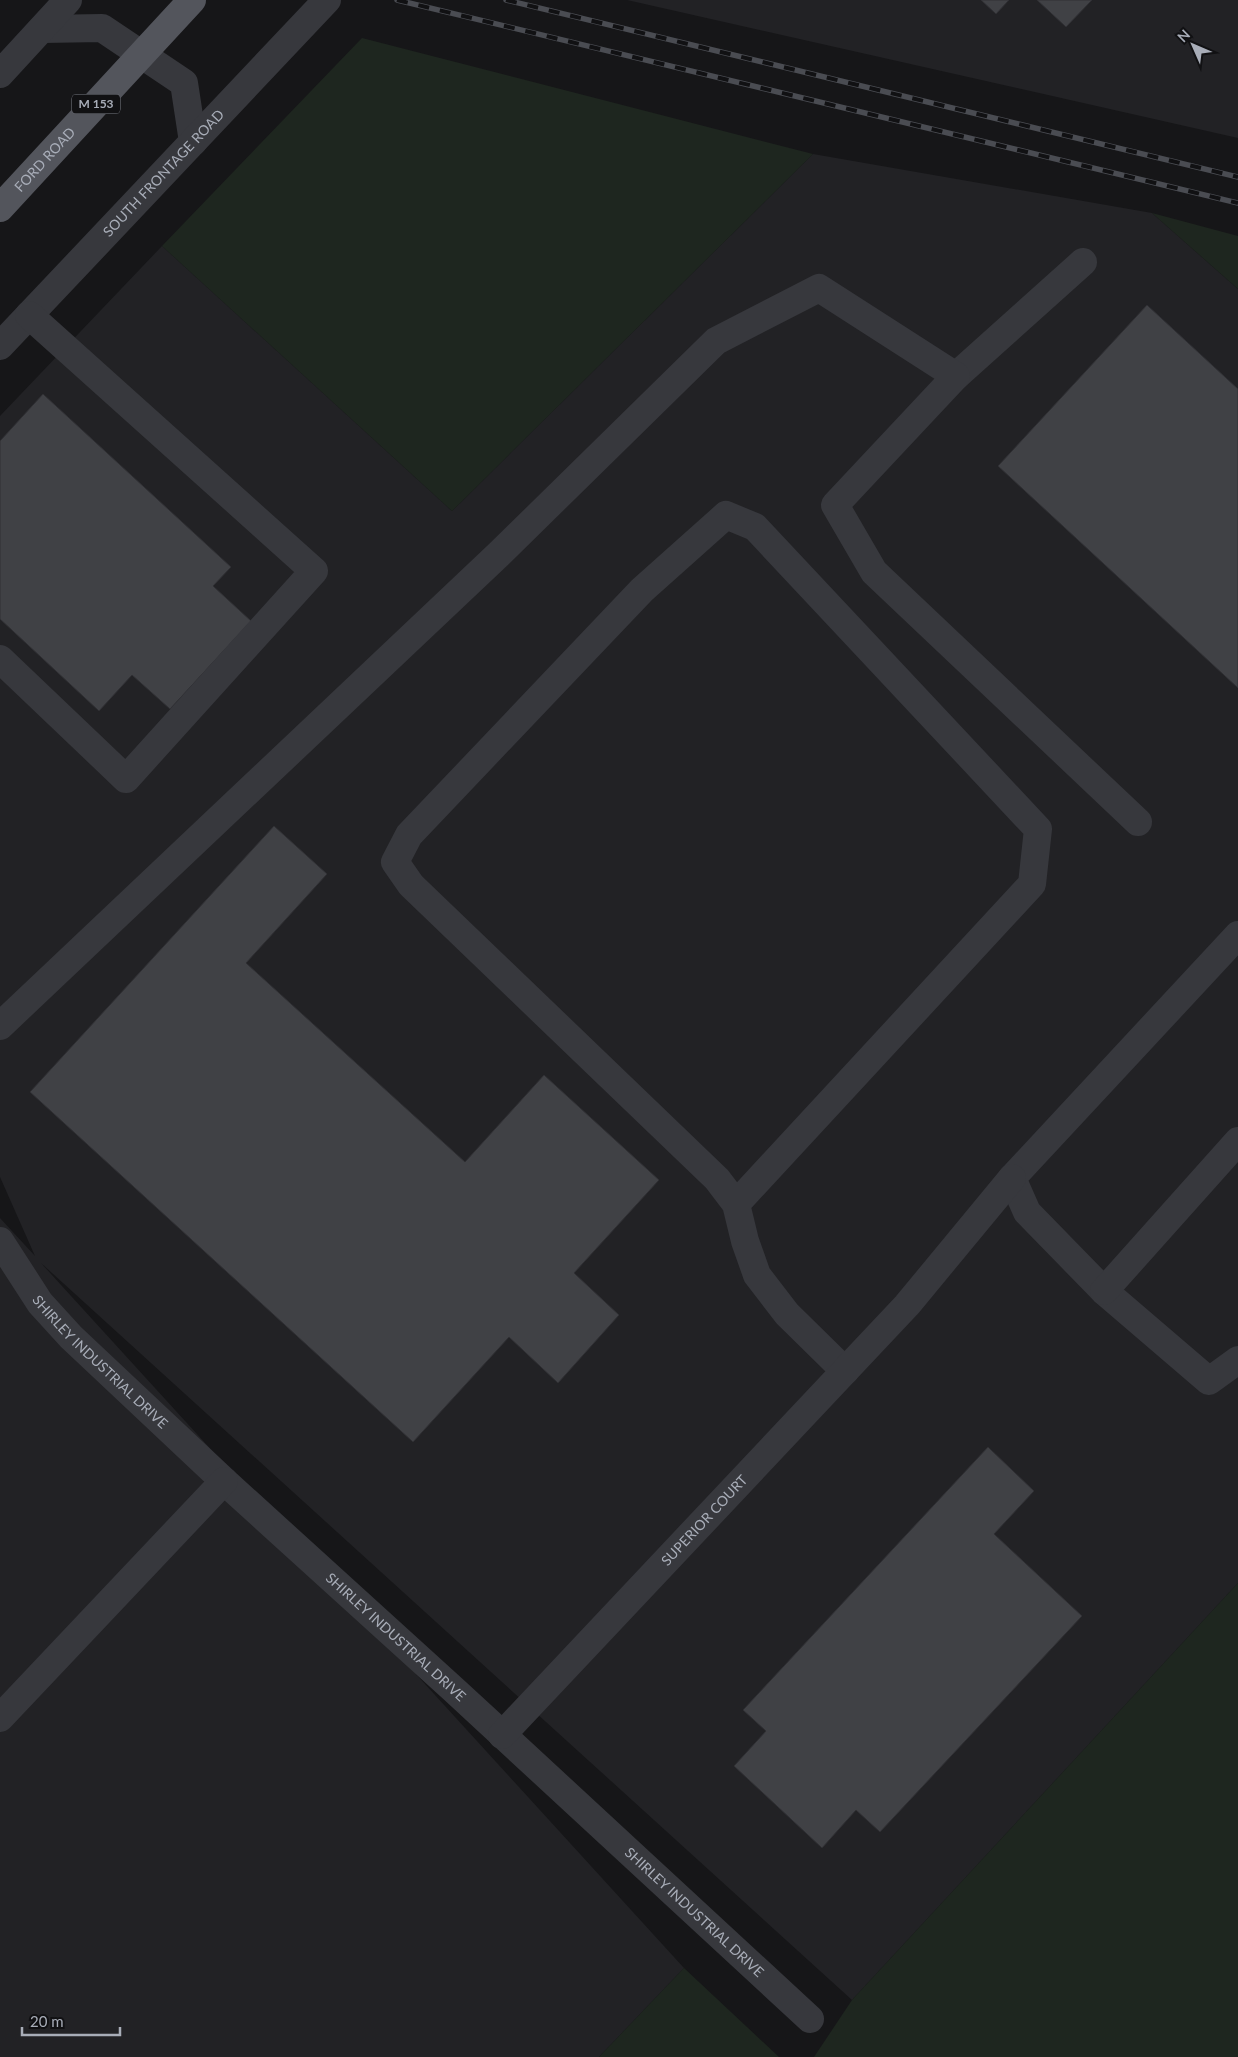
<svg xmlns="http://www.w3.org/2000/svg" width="1238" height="2057" font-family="Lato,sans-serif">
  <rect width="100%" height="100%" fill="#161618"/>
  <path fill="#222225" d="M627,0H1238V138Z
    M813,154L1152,213L1238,289V1583L852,2000L41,1263L684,1968L599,2057H0V1218L35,1256L0,1177V416L162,246L452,511Z"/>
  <path fill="#1e261f" d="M362,38L813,154L452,511L162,246Z
    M1152,213L1238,236V289Z
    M1238,1583V2057H814L852,2000Z
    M684,1968L779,2057H599Z"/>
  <path fill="#404145" stroke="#303034" d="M981,0H1009L996,14Z
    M1037,0H1092L1066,27Z
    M1147,305L1238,389V688L998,466Z
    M43,394L231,567L213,586L251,621L170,709L132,675L99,711L0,619V441Z
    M274,826L327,874L246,963L465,1162L544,1075L659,1180L574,1273L619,1315L558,1383L509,1337L413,1442L30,1092Z
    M988,1447L1034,1491L994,1534L1082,1616L880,1832L856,1810L822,1848L734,1766L766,1731L743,1710Z"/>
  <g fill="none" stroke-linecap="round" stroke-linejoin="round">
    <g stroke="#37383d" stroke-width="28">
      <path d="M42,29L102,28L184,83L193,142"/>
      <path d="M0,74L68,0"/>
      <path id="s1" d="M0,346L327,0"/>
      <path d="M956,376L1083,262"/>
      <path d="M0,659L126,779L314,571L29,315"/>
      <path d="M1238,935L1012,1178L1027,1212L1104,1291L1209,1381L1238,1360"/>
      <path d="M0,1026L499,554L716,341L819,288L956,376L835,505L874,572L1138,822"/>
      <path d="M736,1204L1032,884L1038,829L755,527L726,515L642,590L409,835L395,862L411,885L717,1179L736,1204L745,1241L757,1275L787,1314L845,1371"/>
      <path id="s2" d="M0,1241L40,1303L71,1337L224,1481L453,1689L810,2019"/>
      <path d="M1104,1291L1238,1141"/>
      <path d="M0,1718L224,1481"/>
      <path id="s3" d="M502,1735L907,1305L1012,1178"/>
    </g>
    <g stroke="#4a4c52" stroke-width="5.5">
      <path id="rail" d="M397,0L1238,203
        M506,0L1238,177"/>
    </g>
    <use href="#rail" stroke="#111113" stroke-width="4" stroke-dasharray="11" stroke-linecap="butt"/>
    <path stroke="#53555c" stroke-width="28" id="s4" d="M0,208L192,0"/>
  </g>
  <g text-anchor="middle" stroke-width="5" stroke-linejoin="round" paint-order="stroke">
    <rect fill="#111113" stroke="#7b7e86" stroke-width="1" x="72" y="94.5" width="48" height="19" rx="4"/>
    <g font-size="12" font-weight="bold" fill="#a8adb8">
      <text x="96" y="108">M 153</text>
    </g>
    <g font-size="14" fill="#a8adb8" stroke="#111113">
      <text dy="5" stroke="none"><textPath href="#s4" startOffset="66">FORD ROAD</textPath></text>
      <text dy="5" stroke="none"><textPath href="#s1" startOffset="238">SOUTH FRONTAGE ROAD</textPath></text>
      <text dy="5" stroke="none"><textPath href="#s2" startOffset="158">SHIRLEY INDUSTRIAL DRIVE</textPath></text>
      <text dy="5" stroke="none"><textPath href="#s3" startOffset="295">SUPERIOR COURT</textPath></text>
      <text dy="5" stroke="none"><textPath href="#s2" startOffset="562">SHIRLEY INDUSTRIAL DRIVE</textPath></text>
      <text dy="5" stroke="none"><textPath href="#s2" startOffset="968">SHIRLEY INDUSTRIAL DRIVE</textPath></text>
    </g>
  </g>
  <g transform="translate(1193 45) rotate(315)" stroke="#111113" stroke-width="4" paint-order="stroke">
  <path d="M0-4L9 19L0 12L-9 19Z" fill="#a8adb8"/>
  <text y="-8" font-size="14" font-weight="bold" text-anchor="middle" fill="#a8adb8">N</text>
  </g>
  <path d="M22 2027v8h98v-8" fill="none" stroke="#a8adb8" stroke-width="2.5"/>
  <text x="30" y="2027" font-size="15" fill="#a8adb8" stroke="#111113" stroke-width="4" paint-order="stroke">20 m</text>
</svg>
